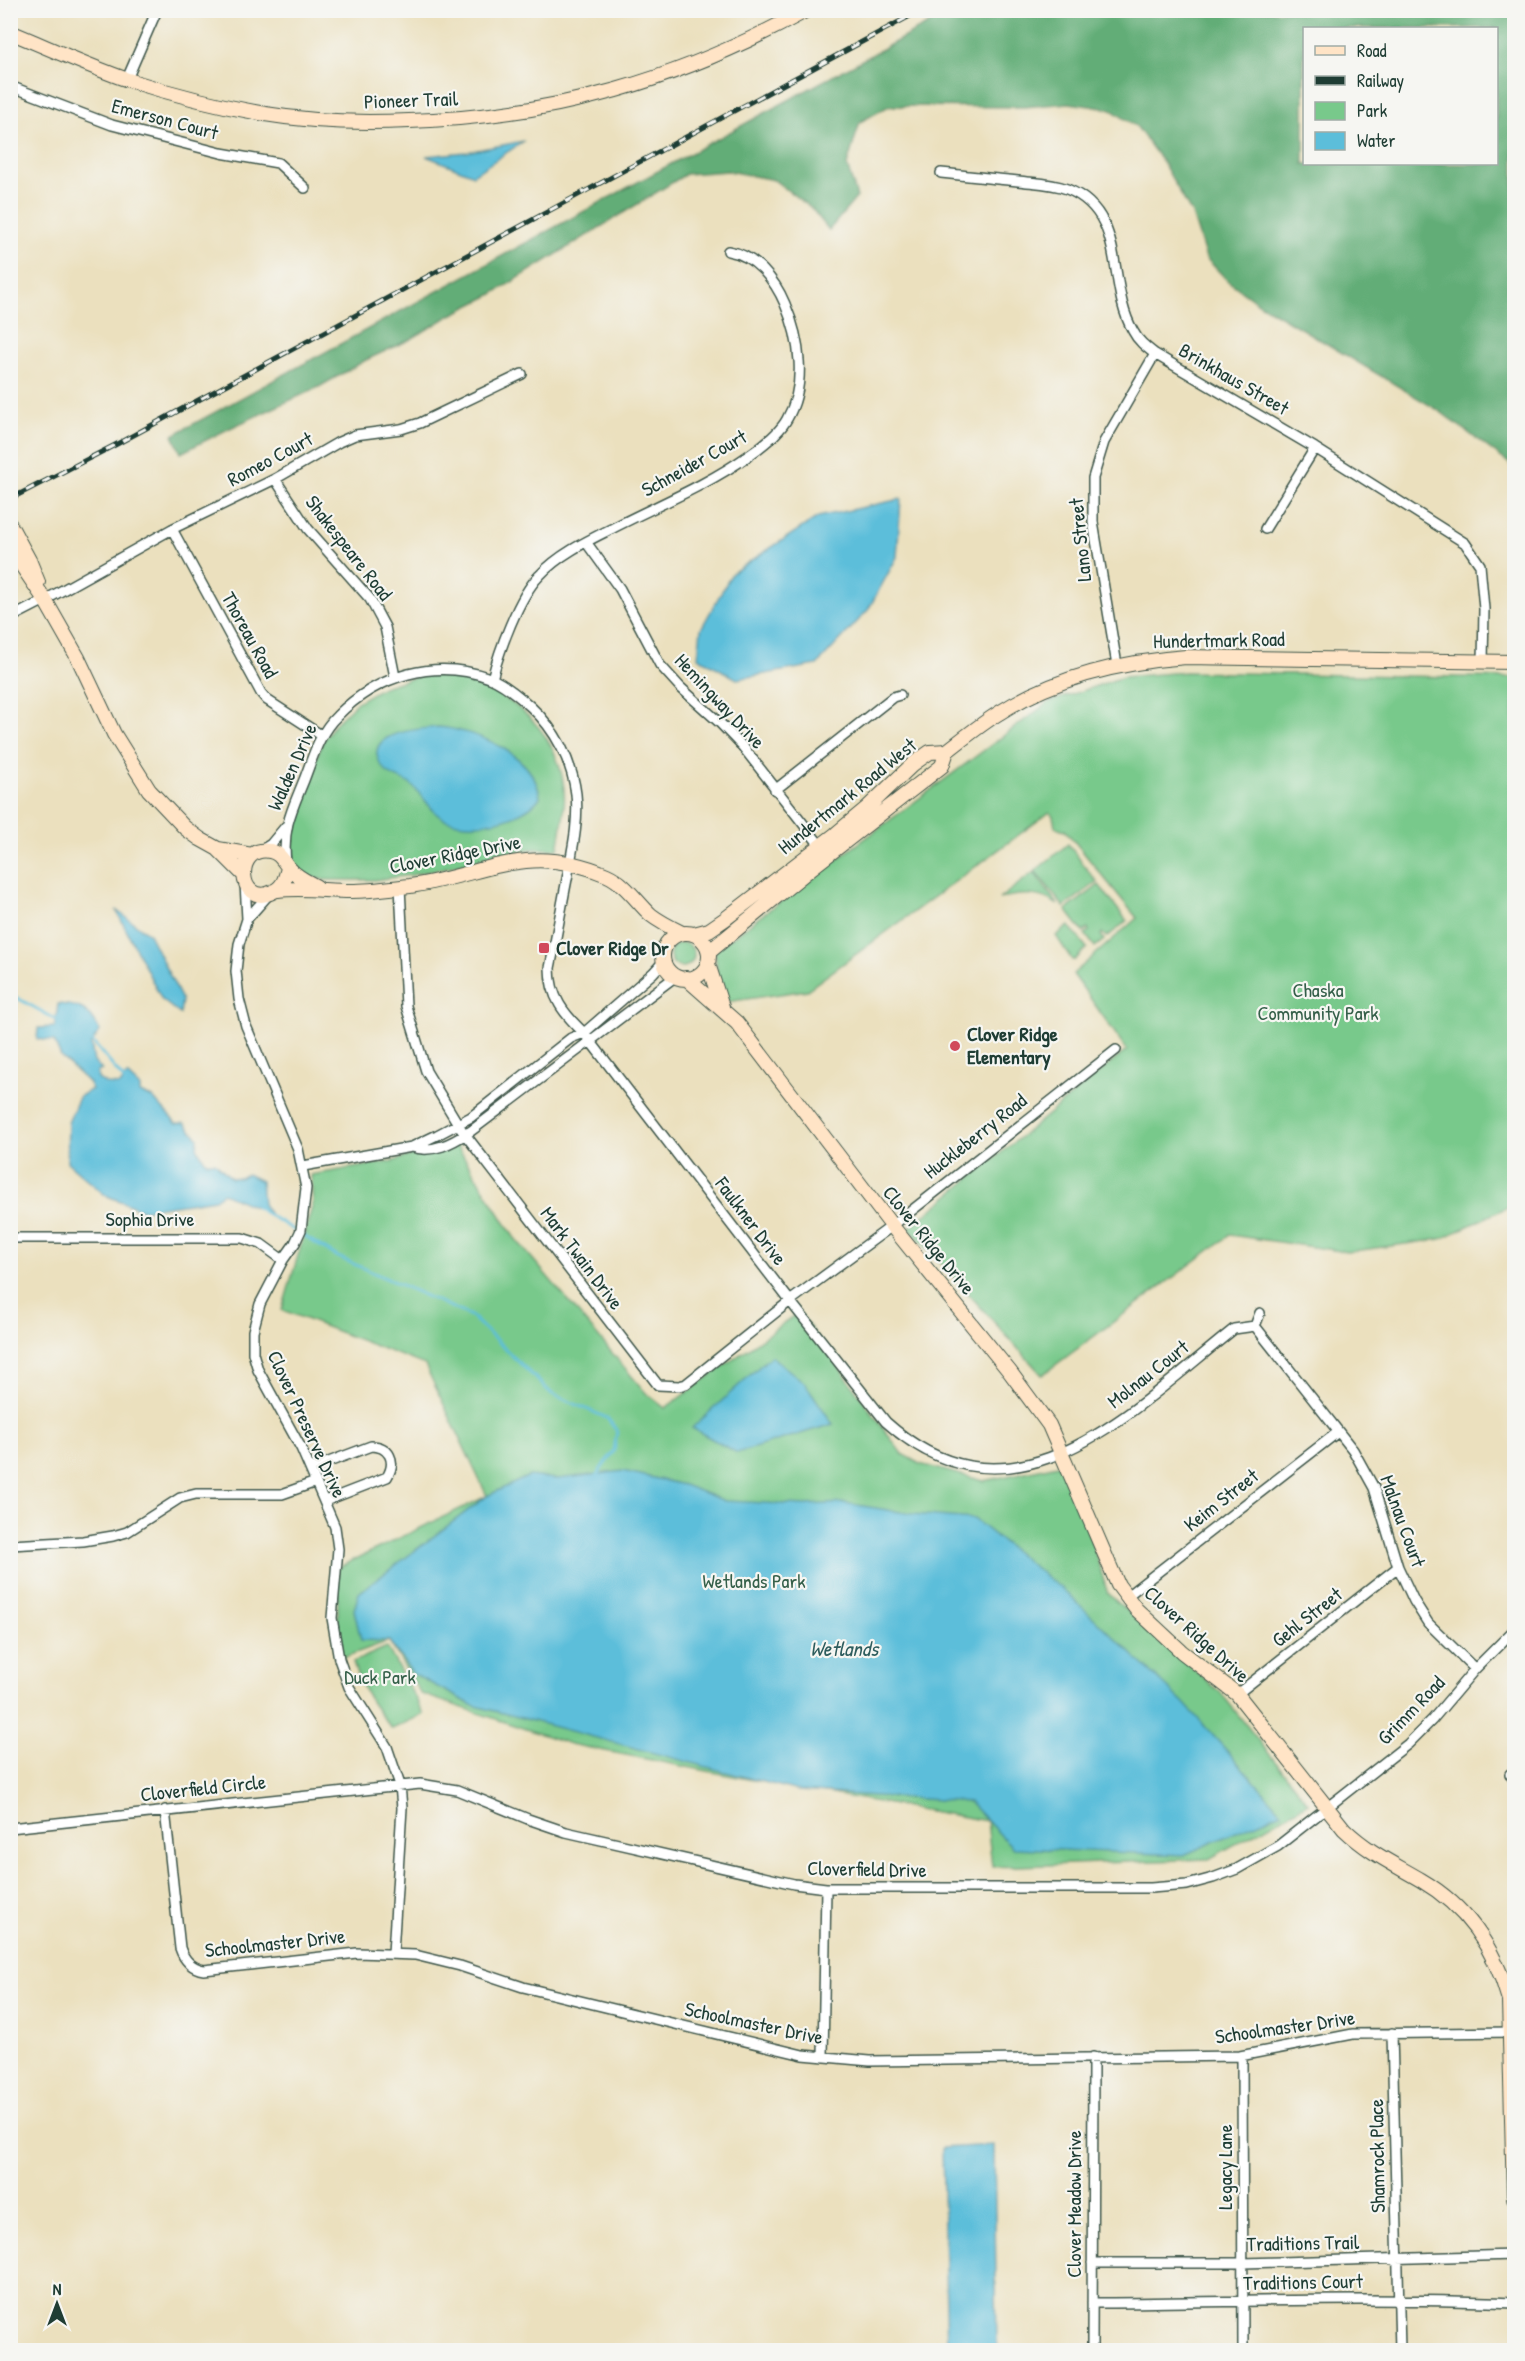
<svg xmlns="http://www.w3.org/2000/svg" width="1525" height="2361" font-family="'Patrick Hand',sans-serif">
  <rect width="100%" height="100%" fill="#f6f6f2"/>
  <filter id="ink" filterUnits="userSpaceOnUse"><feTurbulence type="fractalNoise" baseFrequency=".0167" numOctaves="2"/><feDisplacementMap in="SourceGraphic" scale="12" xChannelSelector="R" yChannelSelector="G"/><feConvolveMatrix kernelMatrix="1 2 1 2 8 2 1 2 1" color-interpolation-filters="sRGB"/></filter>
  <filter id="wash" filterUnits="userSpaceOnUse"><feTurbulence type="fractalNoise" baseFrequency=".008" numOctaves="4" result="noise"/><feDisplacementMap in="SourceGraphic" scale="24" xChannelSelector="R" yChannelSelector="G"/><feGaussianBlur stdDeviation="1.35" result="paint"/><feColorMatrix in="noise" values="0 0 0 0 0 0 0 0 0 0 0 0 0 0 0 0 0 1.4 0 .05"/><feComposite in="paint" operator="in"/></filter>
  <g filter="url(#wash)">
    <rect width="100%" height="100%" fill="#ebe0be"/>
    <path fill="#78c98b" stroke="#4c8360" stroke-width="1.5" d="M1185,672L1514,678V1204L1441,1239L1347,1252L1230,1235L1042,1375L909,1228L1127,1050L1073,974L1137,918L1065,830L1055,827L1053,816L1050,812L807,990L720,1003L715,950L1049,702L1123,677Z
      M422,675C486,675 551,714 563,781C567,802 562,828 558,849H530L412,875L375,880H325L307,877L289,864L287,840L300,800L323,741L334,725L357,702L383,687Z
      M1068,844L1097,882L1064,907L1035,871Z
      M1034,872L1058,905C1040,892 1020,893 999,899Z
      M1099,885L1127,921L1107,937L1102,933L1101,935L1104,940L1095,947L1085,934L1089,931L1088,929L1083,932L1066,910Z
      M1069,926L1087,948L1075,960H1072L1056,936Z
      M670 955a12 12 0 1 1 24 0a12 12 0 1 1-24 0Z
      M454,1141L514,1237L646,1393L665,1408L799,1312L902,1454L920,1464L984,1481L1067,1463L1108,1594L1221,1693L1308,1803L1209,1859L992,1867L987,1821L763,1782L570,1744L421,1694L389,1641L339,1659L337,1568L487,1496L425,1365L282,1310L313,1204L311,1175L394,1161Z
      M387,1647L424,1714L392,1729C374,1708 361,1689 353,1662Z"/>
    <path fill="#62ad77" stroke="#407556" stroke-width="1.5" fill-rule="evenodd" d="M952,11H1514V270L1508,288L1514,322V467L1438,410L1260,304L1228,281L1206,258L1192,214L1162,161L1137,127L1110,109L1069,103L1024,107L889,106L860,122L847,165L857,197L829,230L812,209L774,180L728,171L686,174L491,295L449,316L411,339L366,360L319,387L228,429L181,453L173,435ZM1304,28H1496V164H1304Z"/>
    <path fill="#5cbeda" stroke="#3e7e87" stroke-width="1.5" d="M524,141L473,175L426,156L466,152Z
      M901,499L897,557L868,610L817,665L737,679L698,657L701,629L732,573L818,517Z
      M438,727C475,730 535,754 540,797C525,821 461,834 438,815C428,806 421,793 410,784C403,779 393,778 386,771C382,767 378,761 377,755C374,731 421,729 438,727Z
      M116,910L149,934L182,1000L180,1014L162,1000Z
      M58,1004C82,1005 89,1010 100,1031L91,1044L94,1062L102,1070L97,1072L98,1079L107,1084L120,1085L127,1075L140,1087V1093L153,1098L176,1123H185L198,1138L197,1148L206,1162H215L231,1178H240L247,1174L261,1181L263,1204L269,1213L223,1193L215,1199L142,1210L105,1195L67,1162L68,1123L79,1097L92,1089L88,1082L61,1057L54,1041L37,1039L38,1028L55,1027Z
      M771,1356L805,1383L833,1424L737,1453L692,1428Z
      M623,1471L684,1485L725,1501L805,1505L844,1503L913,1514L974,1519L1068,1594L1183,1702L1282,1812L1184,1855L1013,1848L969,1802L798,1791L472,1705L413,1674L389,1641L361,1640L354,1610L359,1593L487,1496L529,1476L557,1479Z
      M994,2145L997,2350H947L942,2148Z"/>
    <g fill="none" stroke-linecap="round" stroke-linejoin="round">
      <path stroke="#5cbeda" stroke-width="3" d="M10,994L57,1020
        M91,1040L125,1081
        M256,1207L338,1257L471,1316L552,1394L607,1418L617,1431L614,1451L596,1476"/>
    </g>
  </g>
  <g filter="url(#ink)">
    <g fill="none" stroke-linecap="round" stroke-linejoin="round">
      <g stroke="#3e5549" stroke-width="12">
        <path id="street" d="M127,79L157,10
          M10,86L112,125L221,153L278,163L305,188
          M941,173C966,176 992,178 1018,181C1034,183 1052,183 1067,189C1128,213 1106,284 1133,331C1138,341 1146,347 1155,354L1315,448L1465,543L1480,565L1484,609L1483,662
          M275,479L308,529L370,599L385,627L395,677
          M172,529L261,693L267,700L321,735
          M1265,529L1315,448
          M586,542L620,589L660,665L680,687L720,723L743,747L823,849
          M10,618L45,600L172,529L275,479L339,442L355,435L401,429L420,423L522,374
          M1117,665L1093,522V478L1104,442L1155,354
          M492,679C499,651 519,596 539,576C559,554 589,540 615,527C660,504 707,485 748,456C761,447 779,434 787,419C807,385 800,339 785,304C775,280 755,255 728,251
          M775,790L893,697L900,695
          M260,851L271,844L286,826
          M286,862C282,828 292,810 304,780C313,757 319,733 337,716C377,675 435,658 490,678C505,684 520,697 531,707C555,729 572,761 576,794C579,823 572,851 567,879C561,909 556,939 550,968C550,997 564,1014 584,1033L790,1301L886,1422C1014,1537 1132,1410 1234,1329L1255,1326
          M245,883L247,919L239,944L236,971L239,999L246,1026L298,1149L306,1188L301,1230L295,1243L283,1260L260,1304L253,1331V1353L258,1370L301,1448L335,1527L338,1549L332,1618L339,1659L349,1687L387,1747L400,1785L402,1808L393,1953
          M400,887L406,1006L426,1071L461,1129L658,1385L679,1386L686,1384L790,1301L892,1226L1116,1050
          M247,919L270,893
          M412,1147C433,1154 452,1143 471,1131L676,976
          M303,1166L412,1147L437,1135L471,1117L571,1038L584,1033L653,973L664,961
          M10,1238H242L261,1244L283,1260
          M1255,1326L1353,1450L1374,1488L1398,1567L1414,1601L1428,1623L1475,1669
          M1255,1326L1260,1313
          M310,1469L371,1446C389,1446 397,1461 387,1477L325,1501
          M10,1545L83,1541L113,1536L127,1532L180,1498L196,1494H282L316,1482
          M1127,1596L1338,1432
          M1237,1694L1398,1567
          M1510,1774L1514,1780
          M165,1810L180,1948C184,1960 191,1968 204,1970L357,1953L415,1955L460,1966L523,1987L803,2055L870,2061L1240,2056L1353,2034L1514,2032
          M10,1828L420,1784L457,1790L528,1819L566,1832L794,1884L826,1888H1151L1187,1885L1213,1878L1237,1869L1278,1846L1408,1744L1432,1720L1475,1669L1514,1630
          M1392,2033L1400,2350
          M1242,2056L1243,2350
          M823,2057L826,1888
          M1092,2263H1243L1514,2255
          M1092,2303C1233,2302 1373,2297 1514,2303
          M1092,2350L1093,2057"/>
      </g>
      <g stroke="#3e5549" stroke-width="16">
        <path id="secondary" d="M10,32C49,48 88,66 128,80C172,94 219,106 265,114C312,122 362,123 409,121C557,116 678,81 807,10
          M10,525L29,560L38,582
          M10,548L45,600L78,658L114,734L149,790L185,828L200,839L218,849L252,855
          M947,751C964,738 981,724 999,713C1055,677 1120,662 1186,657L1514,662
          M218,849L243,874
          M288,868C285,880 283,888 270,893C238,906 233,845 270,851C281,853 283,862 290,869C297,877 308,882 317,887
          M278,890C303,887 326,891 351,891C370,891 391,888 410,886C485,875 528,841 607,875C625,883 637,902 651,915C660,922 672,928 682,933
          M663 956a23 23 0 1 1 46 0a23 23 0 1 1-46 0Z
          M694,934L709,930L725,919L836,834L866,809L913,764L930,752L947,751
          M709,952L810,869L942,766L947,751
          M708,964L722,1007
          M686,978L737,1023L892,1226L1010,1372L1049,1425L1118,1585L1136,1609L1182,1652L1237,1694L1344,1829C1368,1852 1392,1863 1421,1880C1467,1907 1495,1949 1509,2000L1514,2198"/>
      </g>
      <use href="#street" stroke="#fff" stroke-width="9"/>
      <use href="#secondary" stroke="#ffe4c6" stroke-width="14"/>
      <g stroke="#1f3d34" stroke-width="5">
        <path id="rail" d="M10,499L117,444L921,10"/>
      </g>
      <use href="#rail" stroke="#f6f6f2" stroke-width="3" stroke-dasharray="9" stroke-linecap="butt"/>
    </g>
  </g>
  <g fill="#d1495b" stroke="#f6f6f2" stroke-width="2">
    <rect x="538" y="942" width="12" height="12" rx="3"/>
    <circle cx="955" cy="1046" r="6"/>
  </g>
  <g text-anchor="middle" stroke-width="4.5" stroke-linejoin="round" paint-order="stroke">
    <g font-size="20" fill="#1f3d34" stroke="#f6f6f2">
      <text transform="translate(411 100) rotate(-2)" y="7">Pioneer Trail</text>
      <text transform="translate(165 119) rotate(15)" y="7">Emerson Court</text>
      <text transform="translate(1234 379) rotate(30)" y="7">Brinkhaus Street</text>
      <text transform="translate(270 459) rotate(-28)" y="7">Romeo Court</text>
      <text transform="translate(694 463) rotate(-29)" y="7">Schneider Court</text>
      <text transform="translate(1080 540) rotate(-96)" y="7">Lano Street</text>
      <text transform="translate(349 548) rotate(52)" y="7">Shakespeare Road</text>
      <text transform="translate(250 635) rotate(61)" y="7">Thoreau Road</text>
      <text transform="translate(1219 640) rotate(-1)" y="7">Hundertmark Road</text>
      <text transform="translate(720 701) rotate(47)" y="7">Hemingway Drive</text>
      <text transform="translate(292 767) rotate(-66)" y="7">Walden Drive</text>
      <text transform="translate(847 796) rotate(-39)" y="7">Hundertmark Road West</text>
      <text transform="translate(455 854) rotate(-11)" y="7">Clover Ridge Drive</text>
      <text transform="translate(975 1136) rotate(-38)" y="7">Huckleberry Road</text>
      <text x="150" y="1226">Sophia Drive</text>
      <text transform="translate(751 1221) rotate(53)" y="7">Faulkner Drive</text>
      <text transform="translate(929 1240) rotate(51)" y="7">Clover Ridge Drive</text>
      <text transform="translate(582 1258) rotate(53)" y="7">Mark Twain Drive</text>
      <text transform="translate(1148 1374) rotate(-38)" y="7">Molnau Court</text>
      <text transform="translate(307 1424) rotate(65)" y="7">Clover Preserve Drive</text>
      <text transform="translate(1221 1500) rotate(-38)" y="7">Keim Street</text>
      <text transform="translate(1403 1521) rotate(70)" y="7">Malnau Court</text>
      <text transform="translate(1307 1617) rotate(-38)" y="7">Gehl Street</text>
      <text transform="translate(1197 1634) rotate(42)" y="7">Clover Ridge Drive</text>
      <text transform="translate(1411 1710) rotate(-46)" y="7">Grimm Road</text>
      <text transform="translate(203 1788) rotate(-6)" y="7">Cloverfield Circle</text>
      <text transform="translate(867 1869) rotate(1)" y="7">Cloverfield Drive</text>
      <text transform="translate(275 1943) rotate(-6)" y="7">Schoolmaster Drive</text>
      <text transform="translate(754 2023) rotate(12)" y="7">Schoolmaster Drive</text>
      <text transform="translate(1285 2027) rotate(-8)" y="7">Schoolmaster Drive</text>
      <text transform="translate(1377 2156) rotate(-91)" y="7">Shamrock Place</text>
      <text transform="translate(1225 2167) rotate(-90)" y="7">Legacy Lane</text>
      <text transform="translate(1074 2204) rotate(-90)" y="7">Clover Meadow Drive</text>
      <text transform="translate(1303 2243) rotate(-1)" y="7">Traditions Trail</text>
      <text transform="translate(1303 2282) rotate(-1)" y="7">Traditions Court</text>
    </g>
    <g font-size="20" font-weight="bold" fill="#1f3d34" stroke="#f6f6f2" text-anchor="start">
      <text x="556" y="955">Clover Ridge Dr</text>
      <text x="967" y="1041">Clover Ridge<tspan x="967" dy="23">Elementary</tspan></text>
    </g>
    <g font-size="20" fill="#35604a" stroke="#f6f6f2">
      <text x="1318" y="997">Chaska<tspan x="1318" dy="23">Community Park</tspan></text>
      <text x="754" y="1588">Wetlands Park</text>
      <text x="380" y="1684">Duck Park</text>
    </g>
    <g font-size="21" font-style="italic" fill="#2e5d5e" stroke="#f6f6f2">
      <text x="844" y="1656">Wetlands</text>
    </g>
  </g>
  <rect width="1525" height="2361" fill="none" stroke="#f6f6f2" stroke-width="36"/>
  <rect x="1303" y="27" width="195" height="138" fill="#f6f6f2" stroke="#a0aca6" stroke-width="1.5"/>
  <rect x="1315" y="46" width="30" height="9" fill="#ffe4c6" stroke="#a0aca6" stroke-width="1.5"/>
  <text x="1357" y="57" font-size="18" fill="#1f3d34">Road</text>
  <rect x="1315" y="76" width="30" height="9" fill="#1f3d34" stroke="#a0aca6" stroke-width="1.5"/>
  <text x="1357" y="87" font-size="18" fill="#1f3d34">Railway</text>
  <rect x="1315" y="102" width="30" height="18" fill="#78c98b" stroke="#a0aca6" stroke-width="1.5"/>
  <text x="1357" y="117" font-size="18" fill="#1f3d34">Park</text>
  <rect x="1315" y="132" width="30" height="18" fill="#5cbeda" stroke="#a0aca6" stroke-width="1.5"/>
  <text x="1357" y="147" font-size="18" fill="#1f3d34">Water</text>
  <g transform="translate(57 2304)" stroke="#f6f6f2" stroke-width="4.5" paint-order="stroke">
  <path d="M0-4.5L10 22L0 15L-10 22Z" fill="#1f3d34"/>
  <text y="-9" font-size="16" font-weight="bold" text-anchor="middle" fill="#1f3d34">N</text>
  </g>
</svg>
